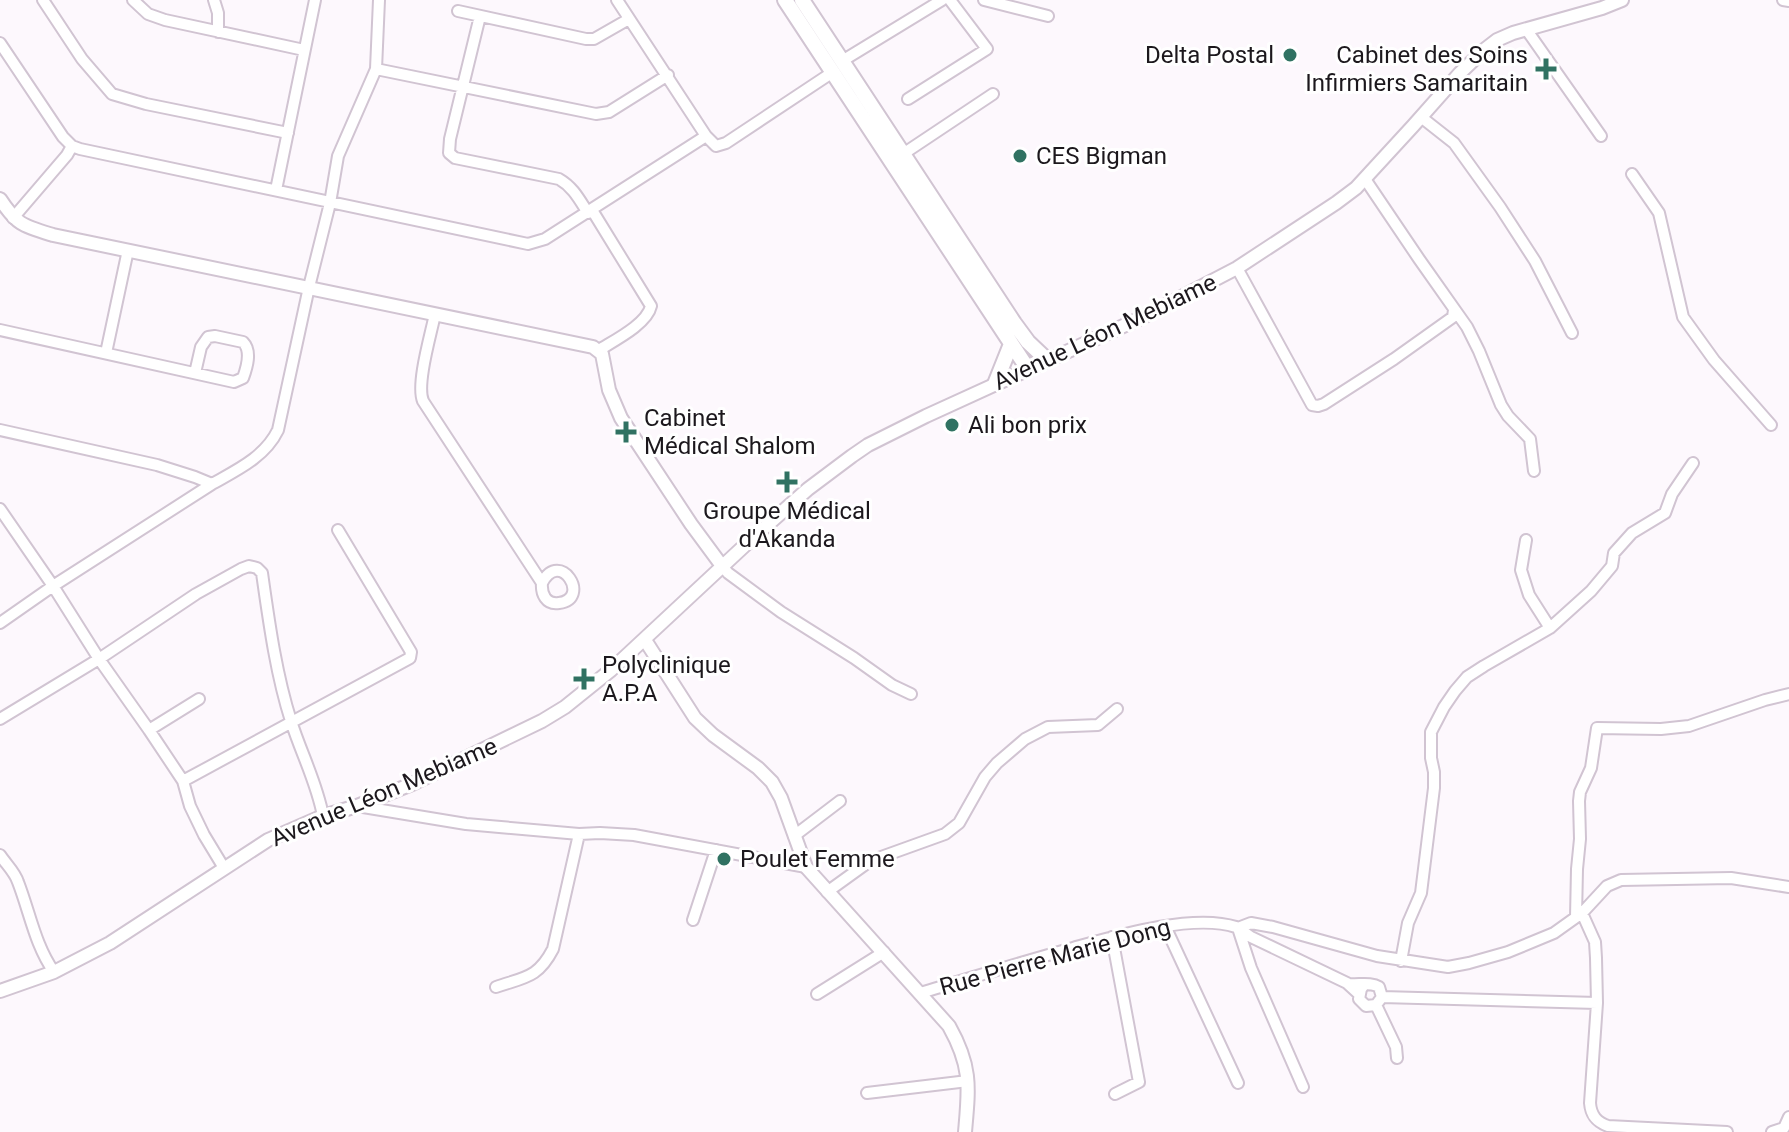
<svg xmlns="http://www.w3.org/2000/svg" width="1789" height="1132" font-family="Roboto,sans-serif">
  <rect width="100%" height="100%" fill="#fdf8fd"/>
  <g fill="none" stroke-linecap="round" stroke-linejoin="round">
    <g stroke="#d1c4d2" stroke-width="14">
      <path id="minor" d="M43,0L82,59L112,94L146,104L288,133
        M133,0L148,14L165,20L304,50
        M214,0L218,13V32
        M617,0L706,136L716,146L726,143L833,72
        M984,0L1048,16
        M1783,0L1789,1
        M458,11L586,39H594L629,19
        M480,16L450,139L449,153L455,158L559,179C573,187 579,199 588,213
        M1526,29L1601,136
        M0,43L63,137L72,146L80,149L528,244L545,239L706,136
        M842,61L942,0
        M376,69L596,114L609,112L668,75
        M908,99L987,49L950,0
        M1421,117L1454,143L1500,207L1535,261L1572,333
        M903,154L993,94
        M1632,174L1659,213L1683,317L1714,360L1771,425
        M1365,179L1419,259L1467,327L1479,351L1501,405L1508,416L1530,439L1534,471
        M276,190L315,0
        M592,210L651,306C647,324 615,340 599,350
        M13,218L67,155L72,146
        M1237,268L1312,405L1318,406L1324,404L1394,359L1453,317L1454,310
        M435,314C431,334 416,384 423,401L542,583C541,594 546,605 559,603C592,599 560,548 542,583
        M0,330L234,382L243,378C247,367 252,351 243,342L215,336L208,337L201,347L195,373
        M106,353L128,250
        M0,430L157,465L195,477L212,484C237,470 265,457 278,430L309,287L330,203L338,156L376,69L379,0
        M0,509L53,586L99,659L149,730L199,699
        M1526,540L1521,570L1529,595L1550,628
        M722,566L728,573L781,612L854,658L892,685L911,694
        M0,623L53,586L212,484
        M0,719L99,659L196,594L241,569L249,566L257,568L262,573C269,622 276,674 291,721C301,753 317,783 323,816
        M149,730L183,781L190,806L204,835L224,868
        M183,781L410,658L411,652L338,530
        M357,806L466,824L579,834L600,833L634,835L806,867
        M794,836L840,801
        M0,855C6,864 15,872 18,882C30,913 35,945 54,972
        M827,892L870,861L945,834L959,823L985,777L997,763L1025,739L1048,727L1098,725L1117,709
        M1582,913L1595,942L1596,958L1597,1003L1590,1103C1591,1116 1597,1122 1608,1126L1727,1132
        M1576,917L1577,869L1580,839L1579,801L1580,792L1591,768L1597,728L1661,729L1689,726L1765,700L1789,694
        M693,920L716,850
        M1165,926L1238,1083
        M1238,928L1251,923L1273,927L1377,956L1448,967L1469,963L1508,952L1554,933L1582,913L1607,886L1621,880L1731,878L1789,887
        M1238,928L1251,968L1303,1087
        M1112,937L1139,1082L1115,1094
        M1401,961L1408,923L1421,893L1434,788V772L1431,758V732L1444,707L1455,691L1467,677L1484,666L1550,628L1591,591L1612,566L1614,553L1632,533L1665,513L1672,494L1693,463
        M1349,984C1359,985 1371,982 1379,987L1382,997L1376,1005L1366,1006L1359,999L1361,989L1364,985
        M496,987C525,977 538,978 553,949L579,834
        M920,993C971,978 1022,962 1073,948C1116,936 1193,913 1236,927C1241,929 1246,934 1251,937L1347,983L1359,994
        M817,994L884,952
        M1382,997L1597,1003
        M1376,1005L1396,1047L1397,1058
        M867,1093L968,1081
        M1772,1132L1784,1128L1789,1117"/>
    </g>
    <g stroke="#d1c4d2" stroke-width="16">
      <path id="tertiary" d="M0,199C17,225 23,226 53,235L593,347L602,354L609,390L621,418L691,524L722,566
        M645,640L695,718L713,735L758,768L772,782L781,798L806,867L949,1026C972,1067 969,1087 965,1132
        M0,991L54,972L110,943L268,840L323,816L357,806L412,784L542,721L565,707L611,670L756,535L808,489L852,456L868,445L926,416L1143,317L1237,268L1336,203L1356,188L1413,126L1460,73L1484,50L1497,40L1513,33L1602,8L1622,0"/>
    </g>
    <g stroke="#d1c4d2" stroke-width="18">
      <path id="secondary" d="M785,0L1028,369
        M802,0L1014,323L1028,342L1047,360
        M995,384L1011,344"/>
    </g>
    <use href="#minor" stroke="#fff" stroke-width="10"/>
    <use href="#tertiary" stroke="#fff" stroke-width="12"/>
    <use href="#secondary" stroke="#fff" stroke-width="14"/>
  </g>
  <g fill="#307262" stroke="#fff" stroke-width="3">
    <circle cx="1290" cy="55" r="8"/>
    <path d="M1542 57h8v8h8v8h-8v8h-8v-8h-8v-8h8z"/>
    <circle cx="1020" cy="156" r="8"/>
    <circle cx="952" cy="425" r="8"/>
    <path d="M622 420h8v8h8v8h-8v8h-8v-8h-8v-8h8z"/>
    <path d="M783 470h8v8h8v8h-8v8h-8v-8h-8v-8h8z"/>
    <path d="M580 667h8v8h8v8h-8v8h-8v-8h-8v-8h8z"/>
    <circle cx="724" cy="859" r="8"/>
  </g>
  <g text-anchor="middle" stroke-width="6" stroke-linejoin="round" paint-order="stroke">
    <g font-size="24" fill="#1c181d" stroke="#fff" text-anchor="start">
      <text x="1274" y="63" text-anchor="end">Delta Postal</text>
      <text x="1528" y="63" text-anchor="end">Cabinet des Soins<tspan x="1528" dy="28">Infirmiers Samaritain</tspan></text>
      <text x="1036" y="164">CES Bigman</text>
      <text x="644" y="426">Cabinet<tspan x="644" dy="28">Médical Shalom</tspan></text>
      <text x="968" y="433">Ali bon prix</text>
      <text x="787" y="519" text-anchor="middle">Groupe Médical<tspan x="787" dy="28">d'Akanda</tspan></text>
      <text x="602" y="673">Polyclinique<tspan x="602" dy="28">A.P.A</tspan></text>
      <text x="740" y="867">Poulet Femme</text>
    </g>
    <g font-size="24" fill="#1c181d" stroke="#fff">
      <text transform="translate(1105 332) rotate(-25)" y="8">Avenue Léon Mebiame</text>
      <text transform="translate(384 792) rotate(-23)" y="8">Avenue Léon Mebiame</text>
      <text transform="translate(1055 957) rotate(-15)" y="8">Rue Pierre Marie Dong</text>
    </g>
  </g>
</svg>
